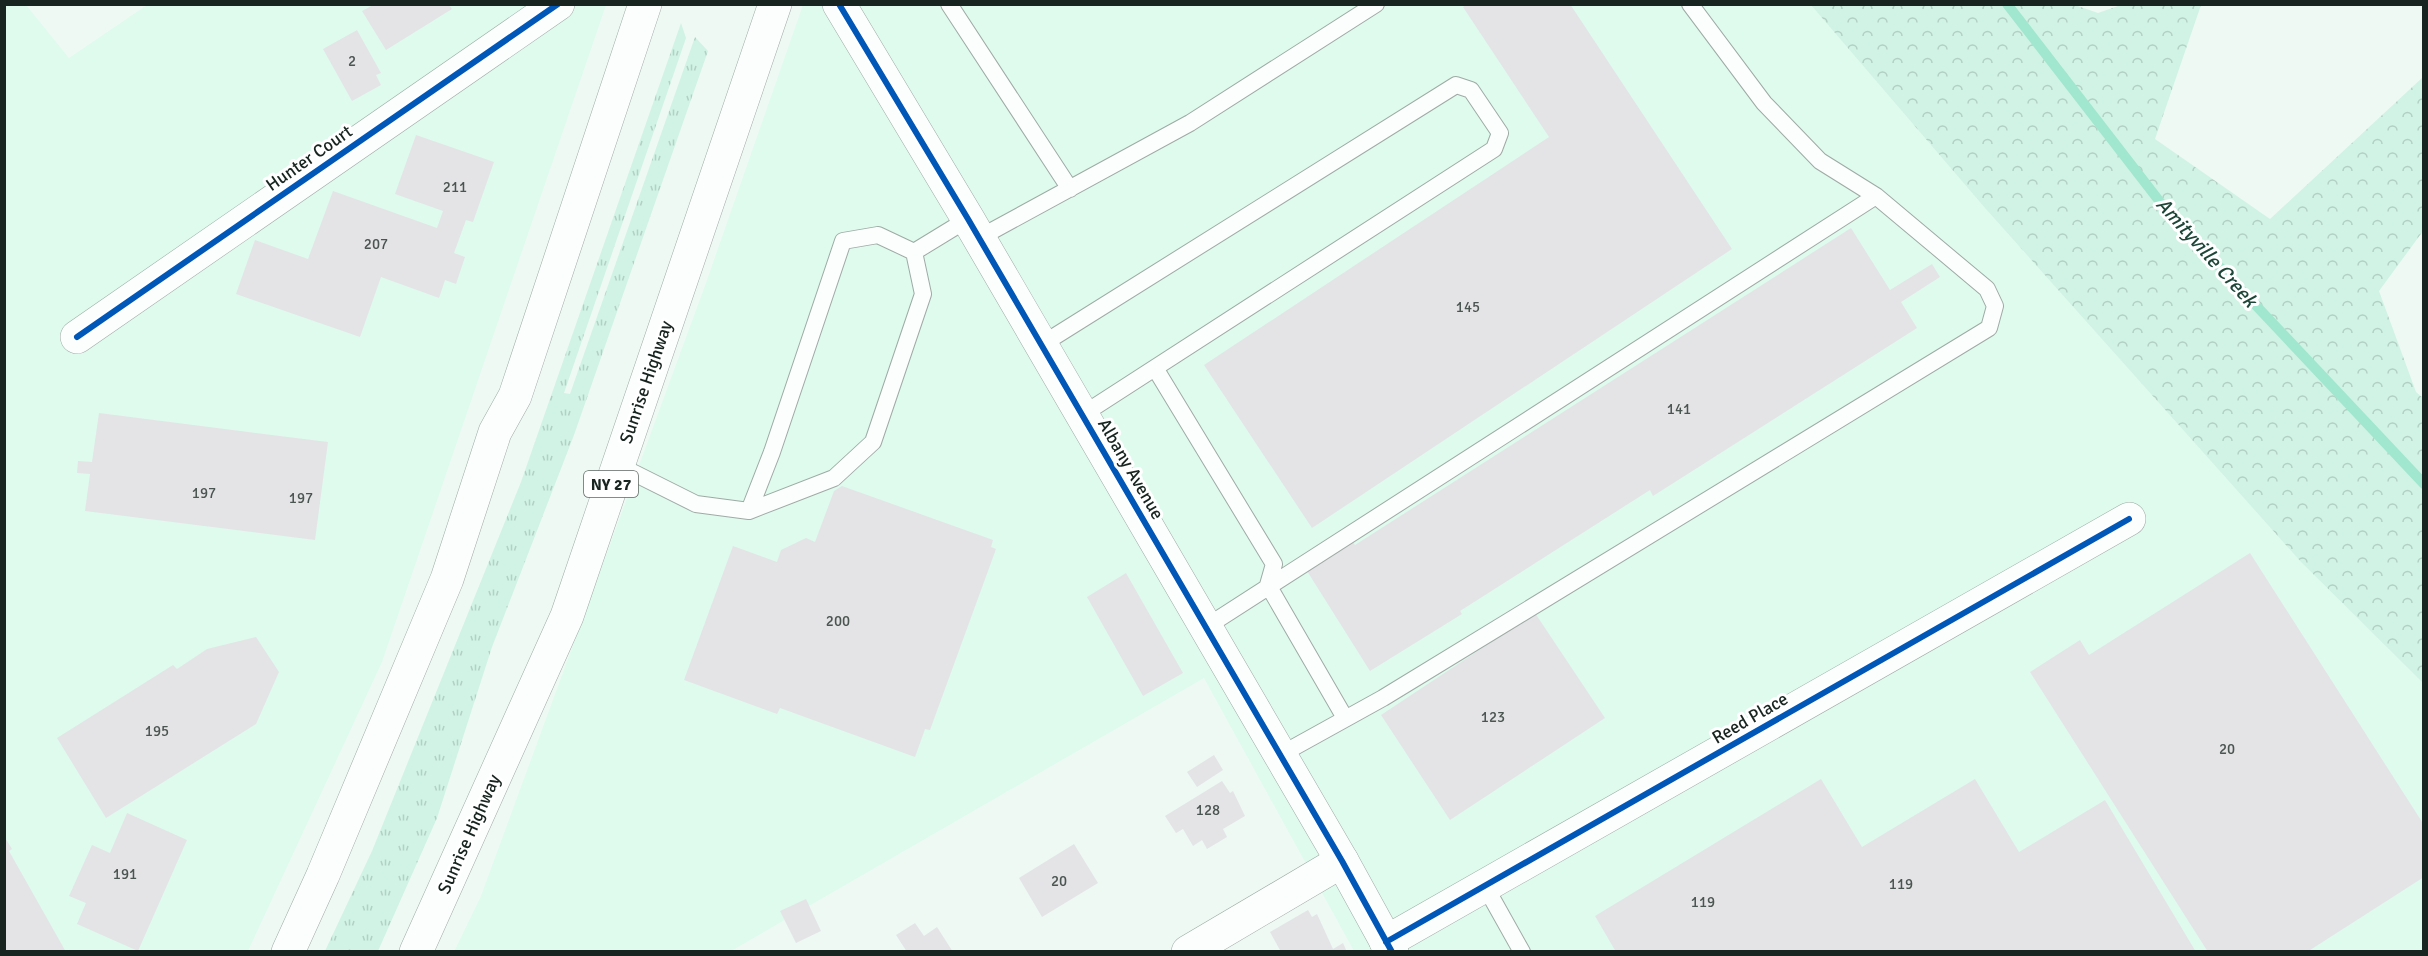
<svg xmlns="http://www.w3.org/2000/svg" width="2428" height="956" font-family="Signika,sans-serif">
  <defs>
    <pattern id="grass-tufts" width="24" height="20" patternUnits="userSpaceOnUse" patternTransform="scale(1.5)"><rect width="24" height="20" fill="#d0f3e5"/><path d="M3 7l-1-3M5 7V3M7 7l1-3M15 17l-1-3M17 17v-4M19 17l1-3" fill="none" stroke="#b2d0c4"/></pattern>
    <pattern id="forest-crowns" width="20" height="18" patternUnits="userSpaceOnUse" patternTransform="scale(1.5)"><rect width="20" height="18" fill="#d0f3e5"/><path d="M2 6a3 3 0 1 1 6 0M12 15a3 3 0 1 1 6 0" fill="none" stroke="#b2d0c4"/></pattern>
  </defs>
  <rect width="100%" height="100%" fill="#eef9f4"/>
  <path fill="#defbee" d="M5,5H26L69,58L147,5H606L382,662L248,951L5,952Z
    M803,5H1811L1985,208L2301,562L2423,683V951H1354L1204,678L731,951L454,952L481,896L706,283Z"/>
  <path fill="url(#grass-tufts)" d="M681,23L686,38L564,393L570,394L695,37L708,51L574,435L492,647L437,818L378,951H325L372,851L521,482Z"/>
  <path fill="url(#forest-crowns)" d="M2072,4L2098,13L2121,5H2201L2155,139L2270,219L2423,77V231L2379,291L2416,392L2423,398V683L2301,562L1985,208L1811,5Z"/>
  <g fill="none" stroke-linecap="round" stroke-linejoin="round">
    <path stroke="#a1e6ce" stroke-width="10" d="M2007,4L2167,211L2424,484"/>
  </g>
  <path fill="#e4e4e6" d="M1466,4H1570L1732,249L1312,528L1204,365L1549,137L1463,7Z
    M373,5H449L452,9L386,50L362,11Z
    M357,30L381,73L376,75L381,85L352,101L323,49Z
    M416,135L494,162L473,222L466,220L454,253L465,257L456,284L445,280L439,298L381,277L360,337L236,294L255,240L308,259L333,191L437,228L443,211L395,194Z
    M1851,228L1890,290L1932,264L1940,277L1901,302L1917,328L1653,496L1650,490L1460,611L1462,614L1370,671L1307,571L1353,542L1355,545Z
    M99,413L328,442L315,540L85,511L90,474L77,473L78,461L92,462Z
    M842,486L993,540L991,547L996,549L930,730L925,729L915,757L780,708L777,714L684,680L733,546L777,562L781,550L806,538L815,542L834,491Z
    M2250,553L2424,825V877L2307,952H2208L2030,672L2080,640L2089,655Z
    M1126,573L1183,673L1143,696L1087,597Z
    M1535,613L1605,718L1450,820L1381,715Z
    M256,637L279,672L256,724L106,818L57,738L173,665L177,669L207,649Z
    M1214,755L1223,770L1197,787L1187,772Z
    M1821,779L1862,847L1975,779L2019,852L2105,800L2196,952H1616L1595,916Z
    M1222,781L1230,793L1233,791L1245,816L1223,829L1227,837L1207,849L1202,840L1193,846L1183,829L1176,833L1165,816Z
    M127,813L187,840L138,951L77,924L86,903L69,896L92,845L110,853Z
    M4,836L12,849L9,851L66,952H5Z
    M1074,844L1098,883L1042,917L1019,878Z
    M806,899L821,931L796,943L780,911Z
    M1308,910L1312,917L1317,914L1333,949L1343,943L1347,952H1281L1270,932Z
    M915,923L924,936L937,927L953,952H907L896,935Z"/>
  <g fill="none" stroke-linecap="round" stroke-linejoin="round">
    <g stroke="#9faaa5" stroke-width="18">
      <path id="lane" d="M949,4L1070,189
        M979,238L1190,123L1376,4
        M1041,345L1456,85L1471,90L1500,133L1494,149L1082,415
        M1155,368L1274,564L1268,585L1345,718
        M618,465L696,504L749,511L834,478L873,442L923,294L914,252L968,219
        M749,511L772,452L843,241L878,235L914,252
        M1206,627L1876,196
        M1280,755L1383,698L1989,328L1995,306L1987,289L1876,196L1820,161L1764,103L1690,4
        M1485,886L1522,952"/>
    </g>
    <g stroke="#9faaa5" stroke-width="34">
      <path id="street" d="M77,337L558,4
        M1386,942L2129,519
        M1188,952L1342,861"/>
    </g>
    <g stroke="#9faaa5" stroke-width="34">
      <path id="secondary" d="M839,4L968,219L1342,861L1392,952"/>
    </g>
    <g stroke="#9faaa5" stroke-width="34">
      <path id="highway" d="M288,952L323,875L447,579L495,432L515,396L645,4
        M416,952L567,616L775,4"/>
    </g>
    <use href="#lane" stroke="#fcfefd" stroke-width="16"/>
    <use href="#street" stroke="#fcfefd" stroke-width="33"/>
    <use href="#secondary" stroke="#fcfefd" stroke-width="33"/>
    <use href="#highway" stroke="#fcfefd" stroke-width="33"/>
    <g stroke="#fff" stroke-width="10">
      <path id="cycleway" d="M839,4L968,219L1342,861L1392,952
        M77,337L558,4
        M1386,942L2129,519"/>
    </g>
    <use href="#cycleway" stroke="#0057b8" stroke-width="6"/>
  </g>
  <g text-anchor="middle" stroke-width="6" stroke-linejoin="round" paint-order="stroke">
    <g font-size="15" fill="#4a5451">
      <text x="352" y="66">2</text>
      <text x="455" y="192">211</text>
      <text x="376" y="249">207</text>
      <text x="1468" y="312">145</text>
      <text x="1679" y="414">141</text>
      <text x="204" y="498">197</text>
      <text x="301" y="503">197</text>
      <text x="838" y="626">200</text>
      <text x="1493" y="722">123</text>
      <text x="157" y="736">195</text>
      <text x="2227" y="754">20</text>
      <text x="1208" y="815">128</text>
      <text x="125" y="879">191</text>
      <text x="1059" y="886">20</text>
      <text x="1901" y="889">119</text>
      <text x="1703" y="907">119</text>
    </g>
    <rect fill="#fff" stroke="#5d6662" stroke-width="1.5" x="584" y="471" width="54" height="26" rx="4.5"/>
    <g font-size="16" font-weight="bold" fill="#17241f">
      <text x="611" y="490">NY 27</text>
    </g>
    <g font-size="18" fill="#17241f" stroke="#fff">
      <text transform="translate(309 158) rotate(-35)" y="6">Hunter Court</text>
      <text transform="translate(646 382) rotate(-71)" y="6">Sunrise Highway</text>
      <text transform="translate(1131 469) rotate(60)" y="6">Albany Avenue</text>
      <text transform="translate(1750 718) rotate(-30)" y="6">Reed Place</text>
      <text transform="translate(469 834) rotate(-66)" y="6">Sunrise Highway</text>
    </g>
    <g font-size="20" font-style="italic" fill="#1d4639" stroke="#fff">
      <text transform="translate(2207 252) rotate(48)" y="7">Amityville Creek</text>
    </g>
  </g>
  <rect width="2428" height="956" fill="none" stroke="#17241f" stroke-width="12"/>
</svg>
